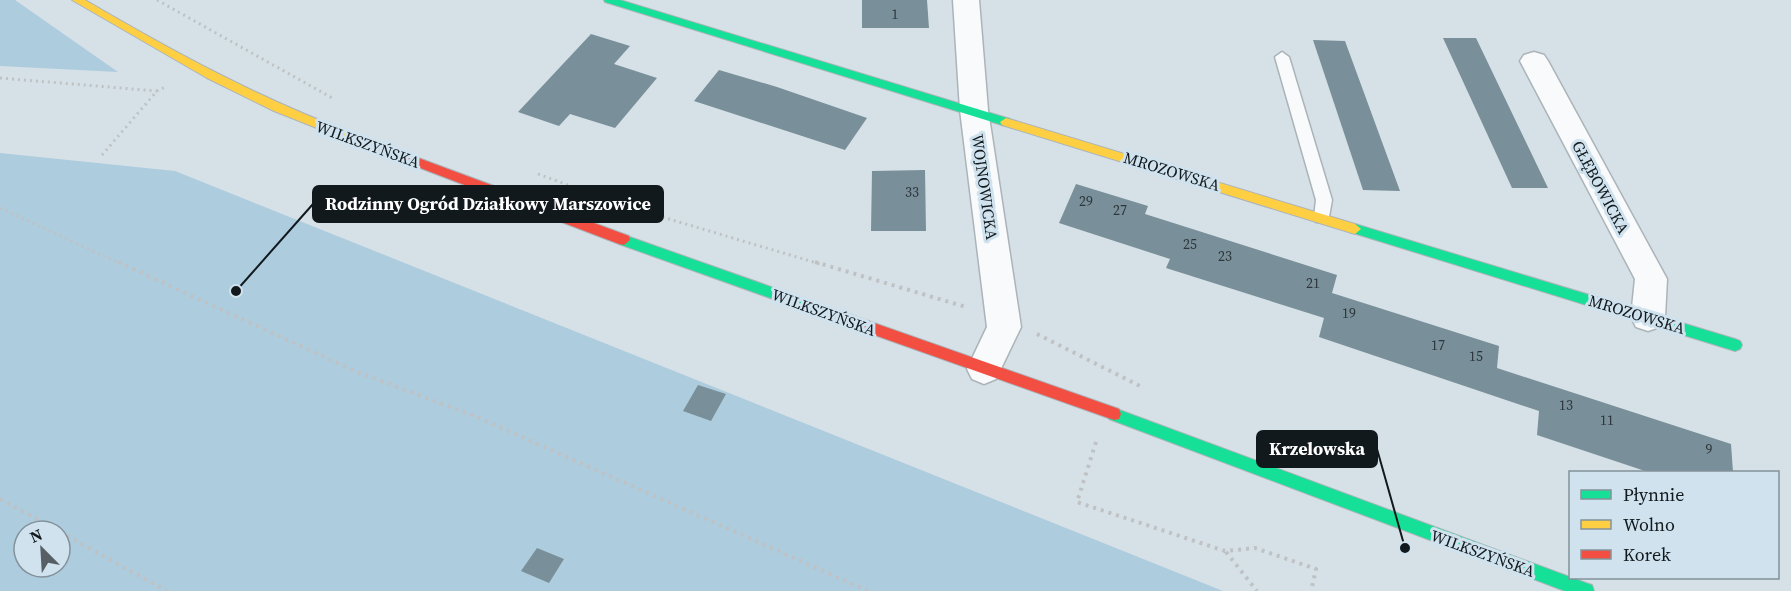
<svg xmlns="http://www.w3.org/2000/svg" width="1791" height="591" font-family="'Source Serif 4',serif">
  <rect width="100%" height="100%" fill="#d6e1e7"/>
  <path fill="#adccde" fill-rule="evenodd" d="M0,0H15L118,72L0,66Z
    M0,153L175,171L1223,591H0ZM24,531H60V567H24Z"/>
  <path fill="#798f99" d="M862,0H927L929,28H862Z
    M591,34L630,46L614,64L657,78L615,128L570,114L559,126L518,112Z
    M1443,38H1476L1548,188H1512Z
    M1313,40L1345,41L1400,191L1363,190Z
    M719,70L777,87L867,118L845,150L694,101Z
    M925,170L926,231H871L872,171Z
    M1076,184L1148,206L1145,214L1337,275L1332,293L1499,346L1497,368L1731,444L1733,472H1648L1537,435L1539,411L1319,337L1324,318L1166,268L1170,259L1059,223Z
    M698,385L726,394L711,421L683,411Z
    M537,548L564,559L549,583L521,571Z"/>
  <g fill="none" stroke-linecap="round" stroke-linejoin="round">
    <g stroke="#abb4b9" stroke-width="3">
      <path id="lane" d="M1282,52L1289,57L1332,200L1328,222H1316L1314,217L1316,200L1275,57Z"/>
    </g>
    <g stroke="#abb4b9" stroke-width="3">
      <path id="street" d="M953,0H979L988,110L1021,327L996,379L984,384L972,379L967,369L987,327L960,110Z
        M1534,52L1544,55L1548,61L1667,279L1665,317L1660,327L1648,331L1636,327L1631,317L1635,279L1520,61L1524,55Z"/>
    </g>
    <g stroke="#abb4b9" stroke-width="2">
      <path id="fast" d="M604,0H620L1010,119L1012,122L1006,126L1002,125L605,2Z
        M1355,224L1735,339L1740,341L1742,345L1740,349L1735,351L1350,232L1349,229L1350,226Z
        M624,235L845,313L847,317L845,321L840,323L619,244L618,240Z
        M1114,408L1586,583L1592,585L1594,591H1565L1109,419L1107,414L1109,409Z"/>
    </g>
    <g stroke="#abb4b9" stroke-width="2">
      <path id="slow" d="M72,0H85C172,51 260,99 355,134L357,137L355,140H347L274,111L207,78Z
        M1006,118L1355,224L1361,229L1355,234L1002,125L1000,122Z"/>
    </g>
    <g stroke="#abb4b9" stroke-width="2">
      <path id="jam" d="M351,133L629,236L630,240L624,245L619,244L347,140L345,137L347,134Z
        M840,311L1119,409L1121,414L1119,419L1114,420L835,321L833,317L835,313Z"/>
    </g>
    <path stroke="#bfc2c4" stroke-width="3" stroke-dasharray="2 4" stroke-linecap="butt" d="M157,0L334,99
      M0,78L157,91
      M102,155L157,91L167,86
      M538,174L590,193
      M622,205L820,264
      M0,208L121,264"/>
    <path stroke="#bfc2c4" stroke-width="4" stroke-dasharray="3 5" stroke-linecap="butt" d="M118,262L357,372L477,417L868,591
      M815,262L966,307
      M1037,334L1140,386
      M1096,442L1077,502L1225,551L1255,548L1316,569L1311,591
      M0,499L59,531
      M60,532L167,591
      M1226,552L1257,591"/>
    <use href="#lane" fill="#f9fafb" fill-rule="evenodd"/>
    <use href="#street" fill="#f9fafb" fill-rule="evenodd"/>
    <use href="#fast" fill="#16e098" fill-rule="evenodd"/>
    <use href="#slow" fill="#ffcf43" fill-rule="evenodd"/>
    <use href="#jam" fill="#f24e42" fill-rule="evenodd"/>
  </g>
  <g text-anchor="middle" stroke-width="6" stroke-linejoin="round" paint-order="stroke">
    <g font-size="14" fill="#2c363c">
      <text x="895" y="19">1</text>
      <text x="912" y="197">33</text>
      <text x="1086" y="206">29</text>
      <text x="1120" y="215">27</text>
      <text x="1190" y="249">25</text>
      <text x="1225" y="261">23</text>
      <text x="1313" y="288">21</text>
      <text x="1349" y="318">19</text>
      <text x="1438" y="350">17</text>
      <text x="1476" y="361">15</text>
      <text x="1566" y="410">13</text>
      <text x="1607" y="425">11</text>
      <text x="1709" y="454">9</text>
    </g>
    <g font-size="16" fill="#12191d" stroke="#cfe2ee">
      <text transform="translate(368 144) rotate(20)" y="6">WILKSZYŃSKA</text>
      <text transform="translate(1172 171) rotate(17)" y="6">MROZOWSKA</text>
      <text transform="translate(985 187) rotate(82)" y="6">WOJNOWICKA</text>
      <text transform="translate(1601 187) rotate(62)" y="6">GŁĘBOWICKA</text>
      <text transform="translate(824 312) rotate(20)" y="6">WILKSZYŃSKA</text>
      <text transform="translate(1637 314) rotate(17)" y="6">MROZOWSKA</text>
      <text transform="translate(1483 553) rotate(20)" y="6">WILKSZYŃSKA</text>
    </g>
  </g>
  <path fill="none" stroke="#12191d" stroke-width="2" d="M236 291L313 204M1405 548L1377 449"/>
  <g fill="#12191d" stroke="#cfe2ee" stroke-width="2">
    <circle cx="236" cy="291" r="6"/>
    <circle cx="1405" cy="548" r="6"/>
  </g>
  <g fill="#12191d" stroke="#12191d" stroke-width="2">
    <rect x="313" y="186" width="350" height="36" rx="6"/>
    <rect x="1257" y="431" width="120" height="36" rx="6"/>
  </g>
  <g font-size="18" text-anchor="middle" font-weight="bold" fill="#fff">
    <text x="488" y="210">Rodzinny Ogród Działkowy Marszowice</text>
    <text x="1317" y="455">Krzelowska</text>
  </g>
  <rect x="1569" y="471" width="210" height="108" fill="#cfe2ee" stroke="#83929a" stroke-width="1.5"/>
  <rect x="1581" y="490" width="30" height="9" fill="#16e098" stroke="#83929a" stroke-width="1.5"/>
  <text x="1623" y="501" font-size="18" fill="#12191d">Płynnie</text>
  <rect x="1581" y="520" width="30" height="9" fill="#ffcf43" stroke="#83929a" stroke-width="1.5"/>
  <text x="1623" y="531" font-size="18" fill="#12191d">Wolno</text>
  <rect x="1581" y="550" width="30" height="9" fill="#f24e42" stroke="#83929a" stroke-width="1.5"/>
  <text x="1623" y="561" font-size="18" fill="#12191d">Korek</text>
  <g transform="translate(42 549) rotate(336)"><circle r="28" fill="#cfe2ee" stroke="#83929a" stroke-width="1.5"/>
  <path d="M0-4.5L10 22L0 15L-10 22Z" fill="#575f64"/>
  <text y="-9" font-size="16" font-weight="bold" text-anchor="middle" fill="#12191d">N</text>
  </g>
</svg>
